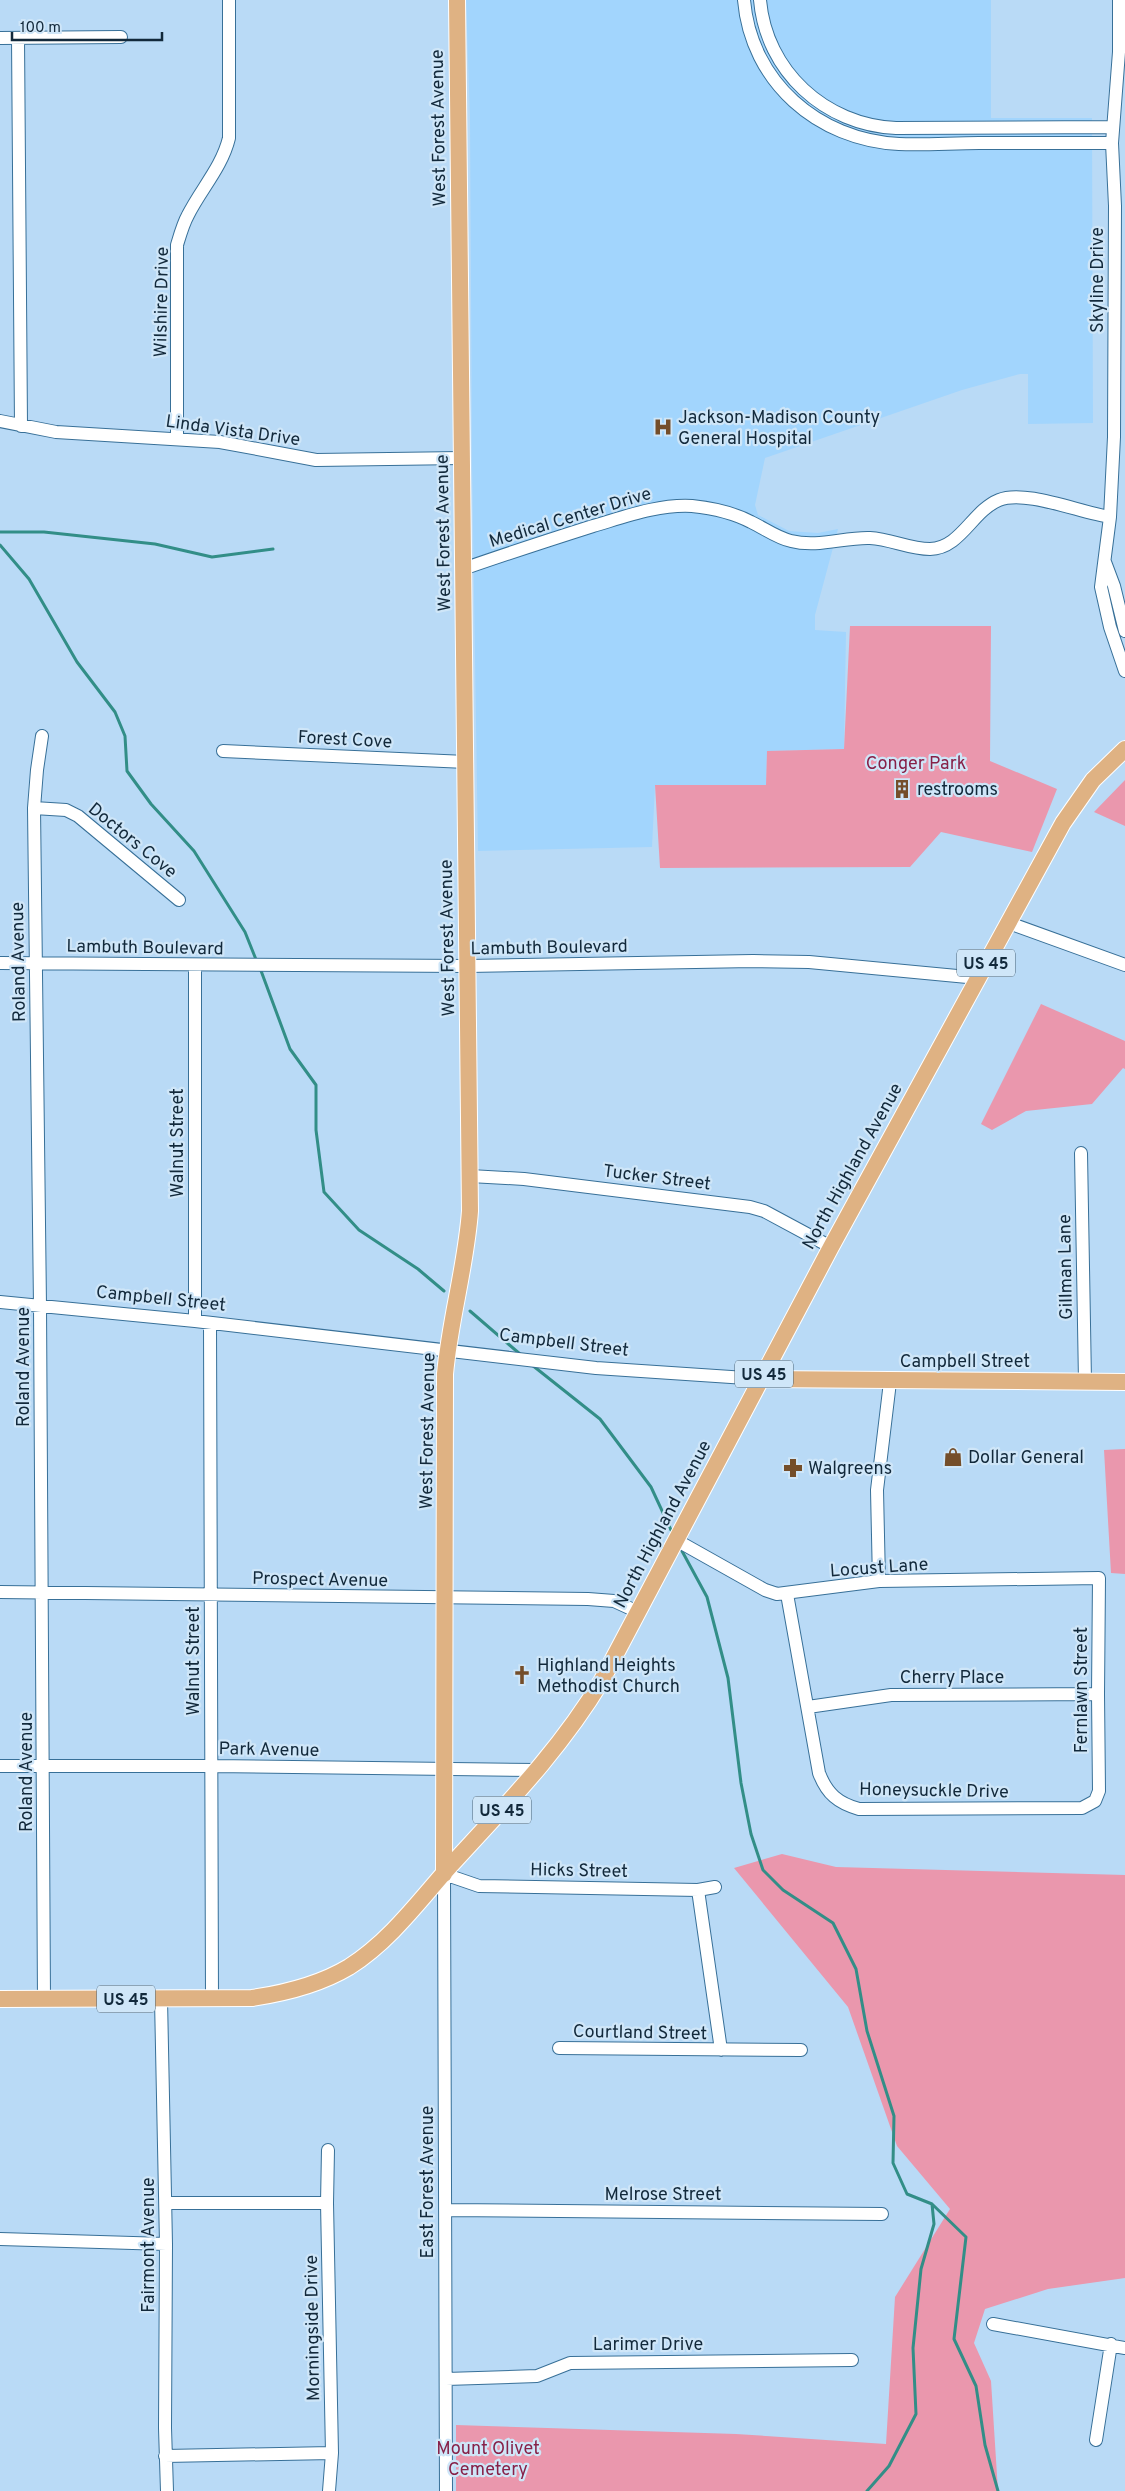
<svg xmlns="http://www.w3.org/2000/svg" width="1125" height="2491" font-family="Overpass,sans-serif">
  <rect width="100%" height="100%" fill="#b9daf6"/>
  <path fill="#a2d5fd" d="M466,0H991V118H1092L1093,423L1028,424V374H1020L962,390L765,458L755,505L758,515L789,531L818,533L838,529L815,615V630L846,632L844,749L767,751L766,785L655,786L652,847L478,851L472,463L470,117Z"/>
  <path fill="#ea97ad" d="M850,626H991L990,761L1057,789L1032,852L941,832L910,867L660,868L655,785H766L767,751L844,749Z
    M1125,780V826L1094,812Z
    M1041,1004L1125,1041V1069L1123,1068L1092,1104L1026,1111L992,1130L981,1124Z
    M1125,1449V1574L1111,1573L1104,1450Z
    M782,1854L836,1867L1125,1875V2278L1048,2289L985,2309L974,2343L991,2381L998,2491H456V2425L736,2434L886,2444L895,2297L950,2209L897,2146L848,2007L734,1868Z"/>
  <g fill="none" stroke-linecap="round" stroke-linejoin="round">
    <path stroke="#328e87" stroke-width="3" d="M0,532H44L155,544L212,557L273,549
      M0,545L29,579L77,662L115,712L125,736L127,771L151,804L194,851L245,932L257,962
      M260,968L290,1049L316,1085V1130L324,1192L359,1230L418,1269L444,1291
      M470,1311L520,1354
      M532,1365L600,1419L651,1487L671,1530
      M682,1551L707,1597L728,1678L741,1783L751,1834L763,1870L783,1890L833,1923L856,1969L867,2031L894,2116L893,2163L907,2194L932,2204L934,2224L921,2269L913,2348L916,2414L889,2466L867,2491
      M932,2204L966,2237L954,2339L976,2386L985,2445L998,2491"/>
    <g stroke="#387098" stroke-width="14">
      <path id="minor" d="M744,0C751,82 818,140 899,144C926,145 953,143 979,143C1024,143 1068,143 1112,143
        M760,0C766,71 825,125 896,128L1113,127
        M1119,0V52L1112,143L1115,206L1114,437L1110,517L1101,587L1110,627L1125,671
        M0,38L121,37
        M18,38L21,426
        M0,421L56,432L220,442L316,460L462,458
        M177,438V245C180,235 183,224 188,215C201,189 222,167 229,138V0
        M1105,562L1114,586L1125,631
        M463,569C506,554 549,540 593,526C624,517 659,504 692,506C711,508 734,513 751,522C764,528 777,538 791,541C818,548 844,537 870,538C891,539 909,549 930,549C961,548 972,511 999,500C1025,489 1081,513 1110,517
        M42,736L37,770L34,808L40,1306L44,1999
        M223,751L466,762
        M34,808L66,810L78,816L179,900
        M1009,923L1125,965
        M0,963L468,966L753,961L809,962L978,978
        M195,965V1321
        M1081,1153L1085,1381
        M470,1176L524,1179L750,1207L764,1211L831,1247
        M0,1302L195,1321L596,1368L761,1379
        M210,1323L212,1999
        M676,1540L765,1590L777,1594L879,1581L1099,1578L1098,1694L1099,1791L1095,1801L1082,1808L859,1809C838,1803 827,1794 819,1773L787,1594
        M879,1581L877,1490L890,1382
        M0,1592L588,1599L614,1601L638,1612
        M808,1707L891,1695L1098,1694
        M0,1766H211L537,1770
        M698,1890L721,2050
        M161,1999L166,2244L165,2428L167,2491
        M559,2048L801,2050
        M328,2150L327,2203L332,2453L329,2491
        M166,2203H327
        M445,2210L882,2214
        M0,2239L166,2244
        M993,2324L1125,2348
        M446,2379L537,2376L570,2363L852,2360
        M1096,2440L1111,2344
        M165,2456L332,2453
        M446,2491L444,1874L479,1886L698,1890L715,1887"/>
    </g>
    <g stroke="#fff" stroke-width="18">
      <path id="major" d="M761,1379L1125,1382
        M444,1874L445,1374C450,1319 466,1266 470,1211L457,0
        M0,1999L252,1998C286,1993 319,1985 349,1967C390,1941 419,1901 451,1865C505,1806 561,1749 602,1680L831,1247L1063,823L1093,780L1125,749"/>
    </g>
    <use href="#minor" stroke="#fff" stroke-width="12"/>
    <use href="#major" stroke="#dfb283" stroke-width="16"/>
  </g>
  <defs>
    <g id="hospital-bare" transform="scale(1.5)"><path d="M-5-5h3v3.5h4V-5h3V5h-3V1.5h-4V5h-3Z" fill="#744e2a" stroke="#cfe6f8" stroke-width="2.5" paint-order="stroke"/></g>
    <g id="building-bare" transform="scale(1.5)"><path d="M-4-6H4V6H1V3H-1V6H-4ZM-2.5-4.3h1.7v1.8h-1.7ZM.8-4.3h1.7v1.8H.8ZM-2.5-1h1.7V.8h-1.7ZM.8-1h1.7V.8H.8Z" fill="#744e2a" stroke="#cfe6f8" stroke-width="2.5" paint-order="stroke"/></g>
    <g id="shop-bare" transform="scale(1.5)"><path d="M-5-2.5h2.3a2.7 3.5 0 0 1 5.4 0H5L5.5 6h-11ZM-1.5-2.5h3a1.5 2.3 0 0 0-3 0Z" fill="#744e2a" stroke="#cfe6f8" stroke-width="2.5" paint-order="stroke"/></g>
    <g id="pharmacy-bare" transform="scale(1.5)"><path d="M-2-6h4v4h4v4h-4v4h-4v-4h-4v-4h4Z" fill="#744e2a" stroke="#cfe6f8" stroke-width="2.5" paint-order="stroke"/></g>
    <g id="church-bare" transform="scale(1.5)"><path d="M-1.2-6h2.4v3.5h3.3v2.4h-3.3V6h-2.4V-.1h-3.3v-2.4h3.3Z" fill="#744e2a" stroke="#cfe6f8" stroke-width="2.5" paint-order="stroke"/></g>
  </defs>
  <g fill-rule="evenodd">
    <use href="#hospital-bare" x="663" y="427"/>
    <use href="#building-bare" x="902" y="789"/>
    <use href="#shop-bare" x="953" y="1457"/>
    <use href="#pharmacy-bare" x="793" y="1468"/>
    <use href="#church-bare" x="522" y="1675"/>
  </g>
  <g text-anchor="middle" stroke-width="4.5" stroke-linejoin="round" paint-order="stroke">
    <g fill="#cfe6f8" stroke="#4b6274" stroke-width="1">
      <rect x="957" y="949.5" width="58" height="27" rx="4"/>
      <rect x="735" y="1360.5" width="58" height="27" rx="4"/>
      <rect x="473" y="1796.5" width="58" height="27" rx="4"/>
      <rect x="97" y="1985.5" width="58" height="27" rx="4"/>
    </g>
    <g font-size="16" font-weight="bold" fill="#12293b">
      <text x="986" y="969">US 45</text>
      <text x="764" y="1380">US 45</text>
      <text x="502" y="1816">US 45</text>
      <text x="126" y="2005">US 45</text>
    </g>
    <g font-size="18" fill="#12293b" stroke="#cfe6f8">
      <text transform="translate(438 128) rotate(-91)" y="6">West Forest Avenue</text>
      <text transform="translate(1097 280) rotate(-90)" y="6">Skyline Drive</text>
      <text transform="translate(161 302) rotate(-89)" y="6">Wilshire Drive</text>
      <text transform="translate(233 430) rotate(8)" y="6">Linda Vista Drive</text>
      <text transform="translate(570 517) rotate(-17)" y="6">Medical Center Drive</text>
      <text transform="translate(443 533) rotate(-91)" y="6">West Forest Avenue</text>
      <text transform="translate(345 739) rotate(3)" y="6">Forest Cove</text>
      <text transform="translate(133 840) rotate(39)" y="6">Doctors Cove</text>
      <text transform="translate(447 938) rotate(-91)" y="6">West Forest Avenue</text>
      <text transform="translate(145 947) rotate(1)" y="6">Lambuth Boulevard</text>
      <text transform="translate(549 947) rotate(-1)" y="6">Lambuth Boulevard</text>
      <text transform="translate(18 962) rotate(-91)" y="6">Roland Avenue</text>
      <text transform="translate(177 1143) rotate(-90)" y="6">Walnut Street</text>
      <text transform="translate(852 1166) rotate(-61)" y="6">North Highland Avenue</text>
      <text transform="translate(657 1177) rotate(7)" y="6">Tucker Street</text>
      <text transform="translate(1065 1267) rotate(-91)" y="6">Gillman Lane</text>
      <text transform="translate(161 1298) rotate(6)" y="6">Campbell Street</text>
      <text transform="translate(564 1342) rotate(7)" y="6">Campbell Street</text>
      <text x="965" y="1367">Campbell Street</text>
      <text transform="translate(23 1367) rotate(-90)" y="6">Roland Avenue</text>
      <text transform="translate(427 1431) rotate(-89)" y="6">West Forest Avenue</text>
      <text transform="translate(662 1524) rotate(-62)" y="6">North Highland Avenue</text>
      <text transform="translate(879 1567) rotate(-4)" y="6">Locust Lane</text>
      <text transform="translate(320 1579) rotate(1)" y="6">Prospect Avenue</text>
      <text transform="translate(193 1661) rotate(-90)" y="6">Walnut Street</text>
      <text x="952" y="1683">Cherry Place</text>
      <text transform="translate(1081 1690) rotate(-90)" y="6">Fernlawn Street</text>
      <text transform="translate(269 1749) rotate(1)" y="6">Park Avenue</text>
      <text transform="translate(26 1772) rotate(-90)" y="6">Roland Avenue</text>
      <text transform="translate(934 1790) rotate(1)" y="6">Honeysuckle Drive</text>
      <text transform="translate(579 1870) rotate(1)" y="6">Hicks Street</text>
      <text transform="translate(640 2032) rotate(1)" y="6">Courtland Street</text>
      <text transform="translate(427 2182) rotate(-90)" y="6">East Forest Avenue</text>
      <text x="663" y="2200">Melrose Street</text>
      <text transform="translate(148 2245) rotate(-90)" y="6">Fairmont Avenue</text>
      <text transform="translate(312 2328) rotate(-91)" y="6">Morningside Drive</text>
      <text x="648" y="2350">Larimer Drive</text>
    </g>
    <g font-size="18" fill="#12293b" stroke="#cfe6f8" text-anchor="start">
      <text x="678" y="423">Jackson-Madison County<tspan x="678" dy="21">General Hospital</tspan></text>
      <text x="917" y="795">restrooms</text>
      <text x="968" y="1463">Dollar General</text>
      <text x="808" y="1474">Walgreens</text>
      <text x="537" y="1671">Highland Heights<tspan x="537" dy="21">Methodist Church</tspan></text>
    </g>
    <g font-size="18" fill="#872148" stroke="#cfe6f8">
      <text x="916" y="769">Conger Park</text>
      <text x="488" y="2454">Mount Olivet<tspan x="488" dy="21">Cemetery</tspan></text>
    </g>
  </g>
  <path d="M12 32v8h150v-8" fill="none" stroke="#12293b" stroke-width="2.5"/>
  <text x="20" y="32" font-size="15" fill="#12293b" stroke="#cfe6f8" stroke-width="4" paint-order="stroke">100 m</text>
</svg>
